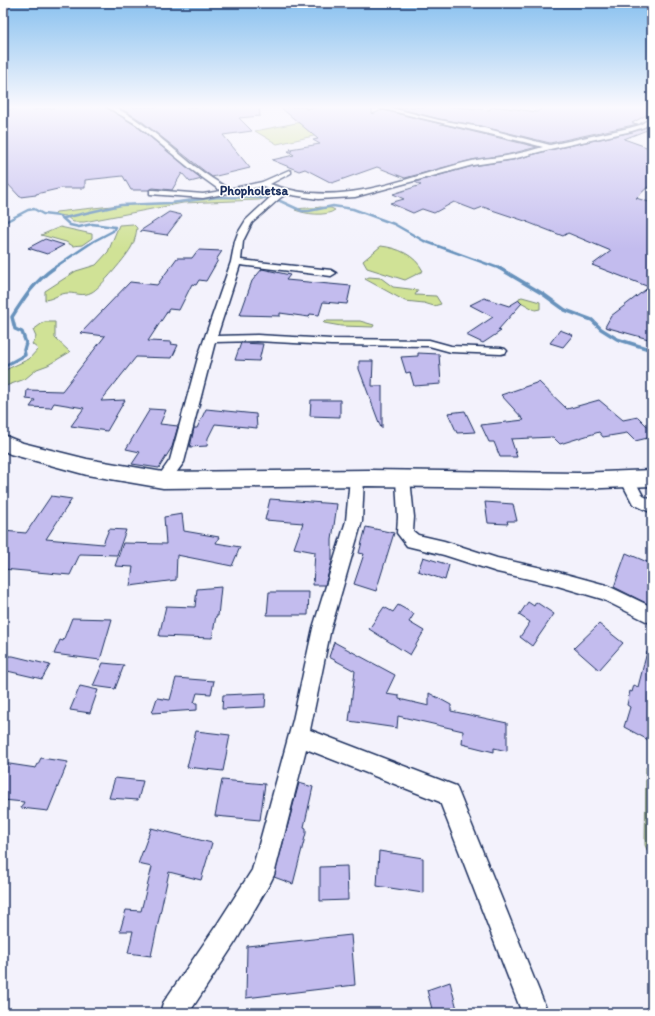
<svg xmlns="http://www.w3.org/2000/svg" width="655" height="1016" font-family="Itim,sans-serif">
  <rect width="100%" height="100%" fill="#f3f2fc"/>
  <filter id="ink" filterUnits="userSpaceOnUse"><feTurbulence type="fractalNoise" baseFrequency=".025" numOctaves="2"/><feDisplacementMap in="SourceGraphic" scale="8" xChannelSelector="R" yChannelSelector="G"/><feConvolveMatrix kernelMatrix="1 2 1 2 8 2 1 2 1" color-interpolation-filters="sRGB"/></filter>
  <g filter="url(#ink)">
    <path fill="#d0e296" stroke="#76887a" d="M317,119L341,130L277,144L255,131Z
      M219,196L263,198V199L259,200L183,203L84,222H73L66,216L53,215L56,212L121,205L169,203Z
      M320,207L331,208L335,210C326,217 305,214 295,210C300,207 313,209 320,207Z
      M133,224L137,228C136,234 135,241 132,246C128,255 100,288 92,292C83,297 77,293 68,293C60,293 54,299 45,300V291L76,271L96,265L108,252L119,225Z
      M60,227L92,234V238L82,245L73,246L66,242L41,235Z
      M381,246C398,248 415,255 423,271L405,280L367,268L363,261Z
      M369,277L381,278L393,287L418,290L415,295L436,296L441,304L434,306L424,303L405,301L365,279Z
      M522,297L540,302V309L535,310L519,301V298Z
      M326,321H360L374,325L373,327L341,326L324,323L323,322Z
      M44,322H55V338L70,352L48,365L37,369L25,379L3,387V371L29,359L38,349L32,344L36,337L33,330Z
      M646,767L652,770V853L648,852L645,845Z"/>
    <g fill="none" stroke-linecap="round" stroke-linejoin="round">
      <path stroke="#6792bc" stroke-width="2.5" d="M278,200L302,211H309L333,206L353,209L394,224L424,241L501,269
        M64,218L121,205L171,203L219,197L267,198
        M3,223L28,210L34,209L43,214L60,216L70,225L79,227L92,224L115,227L113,231L94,241L52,269"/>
      <path stroke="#6792bc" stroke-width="3.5" d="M499,268L543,294L565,310L592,320L601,329L617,339L652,350
        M3,367L25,355L24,350L26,343L22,332L15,329L12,317C24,298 35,281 54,268"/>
    </g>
    <path fill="#c3bcee" stroke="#1b2f5e" d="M26,107L32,110L54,108V107H106L135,125L202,179L190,182L182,173L172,190L153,188L149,190H131L123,176L85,180V188H62L36,194V195L20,197L6,182L3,176V111Z
      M114,107H259L260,116L239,118L252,131L223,135L250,168L212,177L140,120L127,112Z
      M280,107H305L306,109L315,107H372V114L383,110L537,147L506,155L472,160L405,178L377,167L332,183L305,169L299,171L272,160L294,155L288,151H292L290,149L320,144L313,140L318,139Z
      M394,107H457L489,110L493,107H500L537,112L544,107H652V112L632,123L638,124L550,143L480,126L439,119Z
      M649,126H652V128L624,139L652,149V183L636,198L652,203V340L605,327L611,316L649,287L592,265L611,251L568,233L563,236L527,222H528L483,207L475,210L454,202L434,213L422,209L413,213L390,203L404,199L393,194L421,185L415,182L473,166L513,160L550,150L632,132Z
      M169,212L182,215L167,235L140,231Z
      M45,239L64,245L47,254L28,248Z
      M198,250L222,251L216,260H218L206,281L199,280L196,285L192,284L179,310L169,309L148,341L172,342L171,344L178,345L172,358L136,357L101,401L125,400L107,431L71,426L84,408L54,403L51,408L30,407L35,400L26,399L27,390L62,391L105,336L81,333L130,282L157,285L177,258H192Z
      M262,269L290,275L286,280L351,286L347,304L323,302L319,315L310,314L309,317L280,313V316L240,315L252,281Z
      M484,298L509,306L519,300L522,303L498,330L501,331L483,343L466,335L493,317L470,305Z
      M560,330L573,335L563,347L550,343Z
      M241,343L263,344L259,361L235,360Z
      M418,353L439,354L441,384L414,386L410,372L406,373L401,357L418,356Z
      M359,361H373L372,386H382V428H381L359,369Z
      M539,382L567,409L599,400L623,420L638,417L652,431V437L635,441L627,433L603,437L599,432L560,444L553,437L511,439L517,457H500L494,442H489L481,425L524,420L501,395Z
      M311,400H340V417L310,416Z
      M150,409L166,410L160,424L178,426L172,447L159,468L132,464L140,452L126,449Z
      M206,409L256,414L257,428L215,424L208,438L207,446L190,447L194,428H197Z
      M465,411L475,432L457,433L448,413Z
      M51,496L72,499L46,539L103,544L109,529L126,530L117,555L80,554L70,575L3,569V531L26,533Z
      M270,499L337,504L332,540V561L325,585H313L315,552L294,548L303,523L265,520Z
      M485,502L513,504L517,521H507L508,524L488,523Z
      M182,514L184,531L219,537L216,543L240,547L232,566L177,555L176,580L130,586L133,567L115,566L123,543L166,544L164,517Z
      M366,527L394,533L376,591L354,584L364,554L359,553Z
      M626,553L652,564V592L648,604L614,587Z
      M423,557L449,565L445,580L418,571Z
      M221,587L218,616H216L212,638L159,636L166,606L195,607L197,589Z
      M269,592H309L308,615H267Z
      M528,602L534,606L536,602L554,614L532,646L520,637L530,622L519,615Z
      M398,605L414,614L409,622L424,631L410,655L369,629L384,607L393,612Z
      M72,618L112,619L100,660L54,654L60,640L63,641Z
      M599,624L623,643L599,670L574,648Z
      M334,642L395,675L386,694L399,696V699L429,706V693L451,705V711L507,723V751L494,748V752L462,744L463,731L398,716L397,728L349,721L355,671L329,657Z
      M647,652L652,653V742L624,727L630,707L627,705L630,691L632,692L634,685L638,687Z
      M3,656H13L50,665L42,679L3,670Z
      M103,663L124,665L115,689L93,686Z
      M176,678L214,681L211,694L197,693L194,703H197V710L152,713L157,698L170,700Z
      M80,686L98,690L90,713L70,710Z
      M266,693L265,707L222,709L223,695Z
      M196,731L230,735L223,771L187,767Z
      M41,758L68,762L48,811L21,808L24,802L3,800V763L36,768Z
      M115,778L143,781L138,800L109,798Z
      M222,780L265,784L260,820L215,816Z
      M299,783L313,787L304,827L306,828V833L293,884L274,877Z
      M151,828L212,843L201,880L169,872L151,956L128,953L133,931H120L126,910L141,911L152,867L138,864Z
      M379,851L423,858V893L377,886Z
      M347,866L348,900L320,901V867Z
      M351,935L355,985L246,998L247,946Z
      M450,982L458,1013H433L427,990Z"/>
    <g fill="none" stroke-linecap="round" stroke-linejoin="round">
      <g stroke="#1b2f5e" stroke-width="3">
        <path id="street" d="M107,107C127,105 178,154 196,167C206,175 218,182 229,189L262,182L289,170L291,171V173L270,184C341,210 403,177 472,161C484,158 498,158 511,155C522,153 532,150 543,147C489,133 434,122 380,108L379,107H387L439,120L480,127L550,145L629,128L640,125L652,117V122L644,127L632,131L550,149L513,159L473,165L355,197L318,199L286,194L280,198L252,223L243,241L241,260L331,270L336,273L331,276L240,265L217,336L257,335L331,339L429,340L451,346L501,348L505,349L507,351L505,353L501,354L451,352L429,346L331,345L257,341L215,342L184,462L168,484L163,485L158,484L156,480L170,460L199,354L231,262L235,241L238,233L246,220L274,194L279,192L263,186L203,198L150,194V190H153L203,194L221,191L192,170L136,124Z
          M357,473L362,474L364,478L362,521L331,628L310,730L456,786L548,1013H522L440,802L306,749L274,875L270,883L236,941L189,1013H160L163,1003L218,923L252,870L293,720L313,628L346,521L350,478L352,474Z
          M403,474L408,475L410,479L414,517L413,531L418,535L444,541L497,558L551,570L606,585L652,607V624L602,599L551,584L497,572L444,555L407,546L397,533L398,517L396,479L398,475Z
          M627,474L632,475L643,496L652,500V513L633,504L620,479L622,475Z"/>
      </g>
      <g stroke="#1b2f5e" stroke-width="3">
        <path id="secondary" d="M3,435L23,443L87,459L163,472L369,470L578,473L652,470V486L578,489L369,486L163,488L87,475L10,454L3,450Z"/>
      </g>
      <use href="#street" fill="#fff" fill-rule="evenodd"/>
      <use href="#secondary" fill="#fff" fill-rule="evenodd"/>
    </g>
  </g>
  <linearGradient id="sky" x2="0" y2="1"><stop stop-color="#89c1ef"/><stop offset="0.43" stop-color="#faf9fe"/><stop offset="1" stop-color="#faf9fe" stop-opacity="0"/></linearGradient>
  <rect width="655" height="249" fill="url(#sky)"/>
  <g text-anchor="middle" stroke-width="3" stroke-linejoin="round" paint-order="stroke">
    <g font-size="13" font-weight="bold" fill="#1b2f5e" stroke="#fff">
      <text x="254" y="195">Phopholetsa</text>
    </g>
  </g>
  <rect width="655" height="1016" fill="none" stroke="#fff" stroke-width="16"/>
  <rect x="8" y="8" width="639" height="1000" fill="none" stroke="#1b2f5e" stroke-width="1.5" filter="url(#ink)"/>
</svg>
